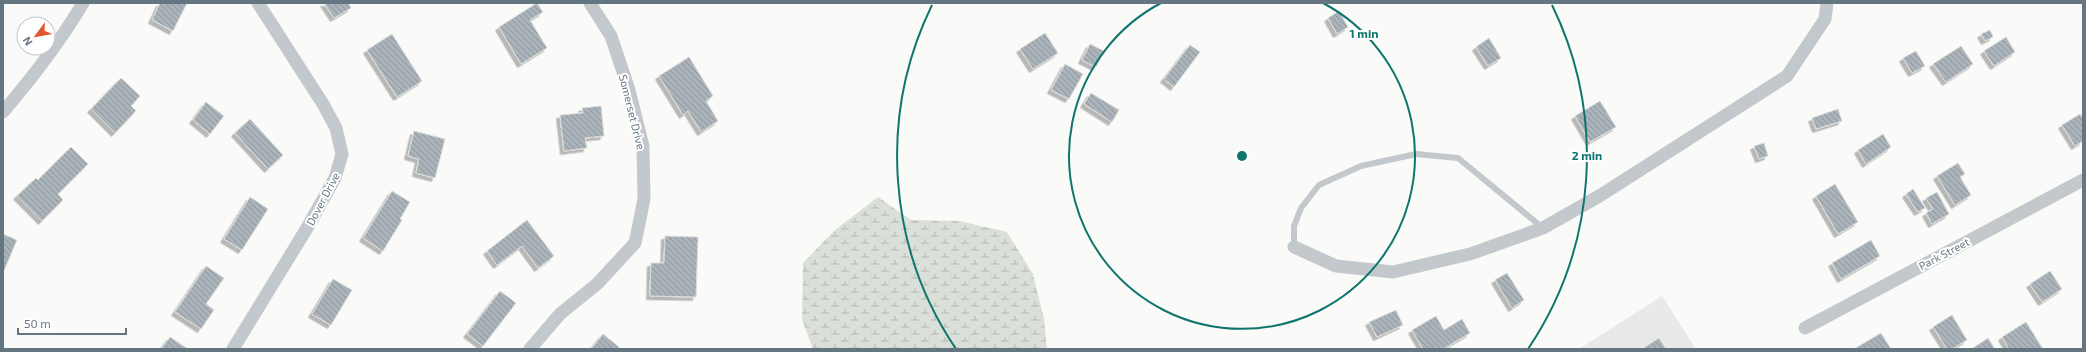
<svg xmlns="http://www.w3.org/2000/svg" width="2086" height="352" font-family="'Exo 2',sans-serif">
  <defs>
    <pattern id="wetland-marsh" width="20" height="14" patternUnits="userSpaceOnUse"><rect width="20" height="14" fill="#dadfd7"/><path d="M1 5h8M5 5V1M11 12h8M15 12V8" fill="none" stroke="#b4b9b4"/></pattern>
    <pattern id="building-back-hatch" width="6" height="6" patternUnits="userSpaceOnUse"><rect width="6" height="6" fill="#aab3b9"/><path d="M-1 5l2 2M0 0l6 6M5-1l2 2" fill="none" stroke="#8e969c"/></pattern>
    <filter id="shadow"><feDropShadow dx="-3.5" dy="3.5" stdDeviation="0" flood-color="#0004"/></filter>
  </defs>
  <rect width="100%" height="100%" fill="#fafaf8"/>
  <path fill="#e8e9e9" d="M1662,296L1696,349H1579Z"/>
  <path fill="url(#wetland-marsh)" d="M878,197L911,220L959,221L1007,232L1033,274L1044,319L1047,349H813L802,320L803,263L835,230Z"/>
  <path fill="url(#building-back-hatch)" stroke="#dcdcda" filter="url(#shadow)" d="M160,3H187L173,31L152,20Z
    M324,3H348L351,8L334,18Z
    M537,3L543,12L530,20L547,48L521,64L499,27Z
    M1339,11L1348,27L1337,34L1328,18Z
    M1990,30L1993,37L1985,41L1981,34Z
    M1045,33L1058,53L1033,69L1020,49Z
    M392,34L422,81L397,97L367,50Z
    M2006,37L2015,52L1994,66L1984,51Z
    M1489,38L1501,58L1488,66L1476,47Z
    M1090,44L1104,51L1096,67L1082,60Z
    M1190,45L1200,52L1174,87L1164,79Z
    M1961,46L1973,64L1946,82L1933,64Z
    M1916,51L1925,66L1912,73L1903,58Z
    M689,57L713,96L706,101L718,121L701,132L688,111L683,115L659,76Z
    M1065,64L1083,74L1069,99L1051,90Z
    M121,78L140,96L131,106L136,111L115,133L91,109Z
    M1091,93L1119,110L1112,122L1084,104Z
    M1600,101L1616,127L1590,142L1575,116Z
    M206,102L224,116L210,134L193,120Z
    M601,106L604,136L585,138L587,148L564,151L560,115L583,113L582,108Z
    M1838,109L1842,121L1816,129L1812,118Z
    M2080,114L2083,118V141L2075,146L2062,125Z
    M250,119L283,155L268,169L235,133Z
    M414,131L445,139L435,178L416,173L419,159L408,156Z
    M1883,134L1891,147L1866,164L1858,150Z
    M1764,143L1768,156L1759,159L1754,146Z
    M71,147L88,164L58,194L63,200L42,221L17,196L36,178L38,180Z
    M1958,163L1965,174L1960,177L1971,195L1955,205L1937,176Z
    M1835,184L1858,222L1838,234L1816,196Z
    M1913,189L1925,208L1918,212L1906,194Z
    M392,191L410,202L400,219L402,220L383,251L363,238Z
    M1937,192L1949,214L1932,224L1926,213L1933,209L1926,198Z
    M250,197L268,209L242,250L224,239Z
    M527,220L554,256L538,268L522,246L497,265L487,251Z
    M3,234L17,240L3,273Z
    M665,236L698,237L696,297L650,296L651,263H664Z
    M1871,240L1880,256L1841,279L1832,263Z
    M206,266L224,278L206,304L214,310L201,329L175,312Z
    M2050,271L2062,289L2042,302L2030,284Z
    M1507,273L1524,300L1512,308L1495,280Z
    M333,279L352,290L331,325L312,314Z
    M500,291L516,303L483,346L467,334Z
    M1396,310L1403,325L1377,337L1369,322Z
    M1952,315L1967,340L1952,349H1947L1933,327Z
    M1436,316L1444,330L1462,319L1470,333L1443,349H1423L1412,330Z
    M2026,322L2043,349H2009L2002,337Z
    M1881,333L1891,349H1854Z
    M603,334L619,347L618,349H591Z
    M170,337L188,349H161Z
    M1659,338L1666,349H1642Z
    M1988,338L1995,349H1973V348Z"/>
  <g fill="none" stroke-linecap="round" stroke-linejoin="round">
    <path stroke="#c3c8cc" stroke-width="6" d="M1294,247V226L1301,208L1319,185L1361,166L1416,154L1458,158L1543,228"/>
    <path stroke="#c3c8cc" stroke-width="13" d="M3,112C32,78 60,42 83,3
      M1294,247L1336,266L1393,272L1470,254L1543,228L1601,195L1787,76L1825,19L1827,3
      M1805,328L2083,180
      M233,349L307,228L335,178L342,154L336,128L323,104L258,3
      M530,349L560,314L597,284L635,243L644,199L643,146L629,90L611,36L590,3"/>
  </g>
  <g fill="none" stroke="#0f766e" stroke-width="2">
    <path d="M1323 3A173 173 0 1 1 1161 3"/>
    <path d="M956 349A345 345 0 0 1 932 5M1552 5A345 345 0 0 1 1528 349"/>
  </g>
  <g text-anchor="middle" stroke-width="4" stroke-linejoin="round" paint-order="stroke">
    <g font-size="11" fill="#657683" stroke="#fff">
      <text transform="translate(632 112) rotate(76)" y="4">Somerset Drive</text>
      <text transform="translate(323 199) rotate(-62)" y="4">Dover Drive</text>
      <text transform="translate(1944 254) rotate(-28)" y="4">Park Street</text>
    </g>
  </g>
  <circle cx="1242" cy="156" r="6" fill="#0f766e" stroke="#fff" stroke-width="2"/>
  <g font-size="12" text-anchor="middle" font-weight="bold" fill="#0f766e" stroke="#fff" stroke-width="4" stroke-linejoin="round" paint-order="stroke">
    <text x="1364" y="38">1 min</text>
    <text x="1587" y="160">2 min</text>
  </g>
  <rect width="2086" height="352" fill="none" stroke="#657683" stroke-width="8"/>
  <g transform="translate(36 36) rotate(238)"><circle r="19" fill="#ffffff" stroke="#c1c8cd"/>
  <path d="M0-3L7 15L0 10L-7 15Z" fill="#e4572e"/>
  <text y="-6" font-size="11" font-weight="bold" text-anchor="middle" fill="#657683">N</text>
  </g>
  <path d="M18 328v6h108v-6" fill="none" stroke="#657683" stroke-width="2"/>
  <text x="24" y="328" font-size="12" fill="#657683" stroke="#ffffff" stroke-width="3" paint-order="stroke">50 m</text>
</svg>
